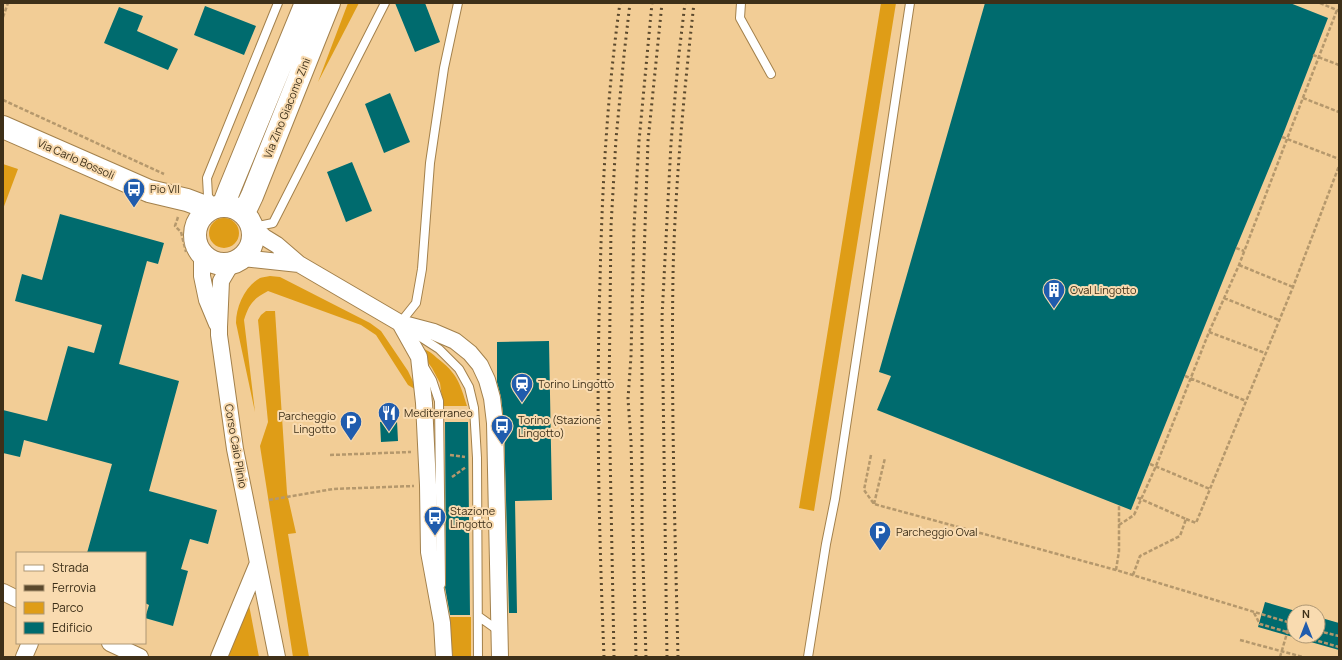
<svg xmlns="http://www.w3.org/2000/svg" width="1342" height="660" font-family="Manrope,sans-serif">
  <rect width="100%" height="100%" fill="#f2cd96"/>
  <path fill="#df9d17" d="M348,3H359L318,82Z
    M881,3H896L814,511L799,508Z
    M3,164L18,169L3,209Z
    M209 233a15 15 0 1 1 30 0a15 15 0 1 1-30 0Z
    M270,276L280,277L370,323L381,331L408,371L417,390L413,388L408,385L376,335L361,325L268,291C253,299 249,304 244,320L255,412L236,323C236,307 245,286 260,278C262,277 267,277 270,276Z
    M266,311H275L287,493L296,533L288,534L309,657H293L260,446L268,422L258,320L261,315Z
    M424,349C429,351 433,354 437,358C457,373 460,383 467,406H443L440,383L432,368L421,353Z
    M249,605L259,657H226Z
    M447,617H471V657H453Z"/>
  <path fill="#006b6e" d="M395,3H425L440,42L415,52Z
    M985,3H1290L1328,18L1282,137L1236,248L1131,510L877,410L891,376L879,372Z
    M205,6L256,26L244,55L194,35Z
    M119,7L143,16L137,31L178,49L168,70L104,43Z
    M390,93L410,142L384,153L365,104Z
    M352,162L372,211L346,222L327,172Z
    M60,214L164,243L158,264L147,261L119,364L179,381L149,491L217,510L208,544L190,539L181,569L188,571L173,626L145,618L149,605L145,603V553H87L112,464L24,440L20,457L3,453V410L47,421L68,346L94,353L102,325L15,301L22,274L42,280Z
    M549,341L552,500L515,501L517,613H509L504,423L501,397L497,382V342Z
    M397,421L398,441L381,442L380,422Z
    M445,422H468L470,615H450L445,587L446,584Z
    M1265,602L1299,612H1294V636H1318V617L1339,623V650L1258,627Z"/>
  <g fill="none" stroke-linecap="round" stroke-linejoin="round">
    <g stroke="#a3814c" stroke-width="10">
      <path id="lane" d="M741,3L740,18L771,74
        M214,205L208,196L207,178L278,3
        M253,227L273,223L385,3
        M401,324L400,323L416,303L422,269L430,163L444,68L458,3
        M411,331L439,349L459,369L469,387L474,408L477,458L478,657
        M423,365L432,380L439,401L441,584
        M478,616L499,631
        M808,657L826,544L835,499L910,3"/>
    </g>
    <g stroke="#a3814c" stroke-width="18">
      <path id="street" d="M253,227L264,237L277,245L299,264L400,323L434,332L455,341L470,353L480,365L487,380L492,398L495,423L500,657
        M202,254V276L207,300L217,324
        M243,258L299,264
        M231,264L221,281L219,327V335L235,449L277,657
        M400,323L419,357L424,403L428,485L429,552L442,623L444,657
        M3,592L17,599
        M110,643L140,657
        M24,657L30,643
        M219,657L258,563"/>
    </g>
    <g stroke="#a3814c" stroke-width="24">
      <path id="secondary" d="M3,127L149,191L187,200L211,209
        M195 235a29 29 0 1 1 58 0a29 29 0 1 1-58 0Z
        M223,206L230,188L306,3
        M244,213L252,196L329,3"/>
    </g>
    <path stroke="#b5986c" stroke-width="2.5" stroke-dasharray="4 2" stroke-linecap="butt" d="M1320,3L1339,11
      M3,17L8,3
      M1313,55L1339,65
      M1303,98L1339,112
      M3,100L164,174
      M1282,137L1339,159
      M178,217L175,226L181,232L186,252
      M1236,248L1244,251
      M1239,265L1293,287
      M1224,298L1279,320
      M1209,332L1265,353
      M1185,376L1246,401
      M330,455L411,452
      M450,455L465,457
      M871,455L864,490L874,504L1116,570L1294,624
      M1150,464L1210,489
      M452,477L466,467
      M269,500L333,489L414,486
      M874,504L885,458
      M1186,519L1196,523L1293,287L1339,166
      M1119,525L1134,515L1156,466L1209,332L1239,265L1287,139L1337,10
      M1116,570L1119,551V506
      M1133,575L1140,556L1180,536L1186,519L1136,497
      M1254,613L1260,624L1294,634
      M1318,631L1339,636
      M1301,636L1339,647
      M1240,640L1303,657
      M1280,657L1290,623"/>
    <use href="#lane" stroke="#fff" stroke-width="8"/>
    <use href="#street" stroke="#fff" stroke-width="16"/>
    <use href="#secondary" stroke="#fff" stroke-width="22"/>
    <path stroke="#5b492d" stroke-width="3" stroke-dasharray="2 4" stroke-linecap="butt" d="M604,657C599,532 596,407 600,282C602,189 607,95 620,3
      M614,657L609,398L611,226L616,139L624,55L630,3
      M636,657L631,441L628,399L631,356L634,227L639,141L652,3
      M646,657L642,529V315L648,141L662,3
      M667,657L662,317L671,143L678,62L685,3
      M678,657C675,530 671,402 673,275C675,185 684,93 694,3"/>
  </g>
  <defs>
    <g id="bus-pin" transform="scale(1.15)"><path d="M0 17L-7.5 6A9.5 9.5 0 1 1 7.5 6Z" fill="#205cad" stroke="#f9dbb0"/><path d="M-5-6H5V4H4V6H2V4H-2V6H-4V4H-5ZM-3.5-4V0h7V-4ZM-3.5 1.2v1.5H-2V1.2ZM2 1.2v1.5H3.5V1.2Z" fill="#fff"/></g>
    <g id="building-pin" transform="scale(1.15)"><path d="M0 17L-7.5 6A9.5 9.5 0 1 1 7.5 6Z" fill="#205cad" stroke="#f9dbb0"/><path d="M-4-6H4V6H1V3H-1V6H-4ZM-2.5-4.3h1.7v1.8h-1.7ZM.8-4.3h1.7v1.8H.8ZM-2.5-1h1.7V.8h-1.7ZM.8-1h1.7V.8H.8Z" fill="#fff"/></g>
    <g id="station-pin" transform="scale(1.15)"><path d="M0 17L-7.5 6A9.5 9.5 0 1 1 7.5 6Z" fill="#205cad" stroke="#f9dbb0"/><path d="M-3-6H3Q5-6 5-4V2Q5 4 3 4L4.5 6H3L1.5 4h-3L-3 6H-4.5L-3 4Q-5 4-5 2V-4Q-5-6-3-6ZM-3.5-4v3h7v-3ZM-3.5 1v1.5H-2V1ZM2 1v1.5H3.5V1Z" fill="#fff"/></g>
    <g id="restaurant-pin" transform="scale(1.15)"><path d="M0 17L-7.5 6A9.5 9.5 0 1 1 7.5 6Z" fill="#205cad" stroke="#f9dbb0"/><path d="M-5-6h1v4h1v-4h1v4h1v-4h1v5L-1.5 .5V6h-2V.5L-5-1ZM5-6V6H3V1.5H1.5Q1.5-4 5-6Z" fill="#fff"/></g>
    <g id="parking-pin" transform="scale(1.15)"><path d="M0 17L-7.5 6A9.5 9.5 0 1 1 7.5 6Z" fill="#205cad" stroke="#f9dbb0"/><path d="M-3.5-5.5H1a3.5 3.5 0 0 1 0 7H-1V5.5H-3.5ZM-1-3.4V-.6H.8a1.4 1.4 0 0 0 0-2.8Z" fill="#fff"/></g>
  </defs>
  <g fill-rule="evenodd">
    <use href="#bus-pin" x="134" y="189"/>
    <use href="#building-pin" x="1054" y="290"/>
    <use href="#station-pin" x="522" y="384"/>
    <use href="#restaurant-pin" x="389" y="413"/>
    <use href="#parking-pin" x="351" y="422"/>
    <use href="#bus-pin" x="502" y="426"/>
    <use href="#bus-pin" x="435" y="517"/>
    <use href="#parking-pin" x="880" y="532"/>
  </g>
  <g text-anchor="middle" stroke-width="4" stroke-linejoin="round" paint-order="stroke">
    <g font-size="11" fill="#3e3019" stroke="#f9dbb0">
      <text transform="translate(287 108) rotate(-68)" y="4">Via Zino Giacomo Zini</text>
      <text transform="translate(76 159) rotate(24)" y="4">Via Carlo Bossoli</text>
      <text transform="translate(236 446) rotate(80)" y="4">Corso Caio Plinio</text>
    </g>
    <g font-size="11" fill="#3e3019" stroke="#f9dbb0" text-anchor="start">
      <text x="150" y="193">Pio VII</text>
      <text x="1070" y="294">Oval Lingotto</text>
      <text x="538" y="388">Torino Lingotto</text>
      <text x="404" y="417">Mediterraneo</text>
      <text x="336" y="420" text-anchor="end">Parcheggio<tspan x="336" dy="13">Lingotto</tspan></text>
      <text x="518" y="424">Torino (Stazione<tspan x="518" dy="13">Lingotto)</tspan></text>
      <text x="450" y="515">Stazione<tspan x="450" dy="13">Lingotto</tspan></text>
      <text x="896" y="536">Parcheggio Oval</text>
    </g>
  </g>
  <rect width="1342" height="660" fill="none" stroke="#3e3019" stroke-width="8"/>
  <rect x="16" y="552" width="130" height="92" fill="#f9dbb0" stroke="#ae9774"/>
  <rect x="24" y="565" width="20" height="6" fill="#ffffff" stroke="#ae9774"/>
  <text x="52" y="572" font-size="12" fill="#3e3019">Strada</text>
  <rect x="24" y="585" width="20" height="6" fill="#5b492d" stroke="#ae9774"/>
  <text x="52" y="592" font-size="12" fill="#3e3019">Ferrovia</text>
  <rect x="24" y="602" width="20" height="12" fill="#df9d17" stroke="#ae9774"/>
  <text x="52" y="612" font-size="12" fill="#3e3019">Parco</text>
  <rect x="24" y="622" width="20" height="12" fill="#006b6e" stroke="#ae9774"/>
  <text x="52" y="632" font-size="12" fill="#3e3019">Edificio</text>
  <g transform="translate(1306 624)"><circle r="19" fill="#f9dbb0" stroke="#ae9774"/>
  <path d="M0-3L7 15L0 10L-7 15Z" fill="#205cad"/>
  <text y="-6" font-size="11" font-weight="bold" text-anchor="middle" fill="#3e3019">N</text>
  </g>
</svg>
